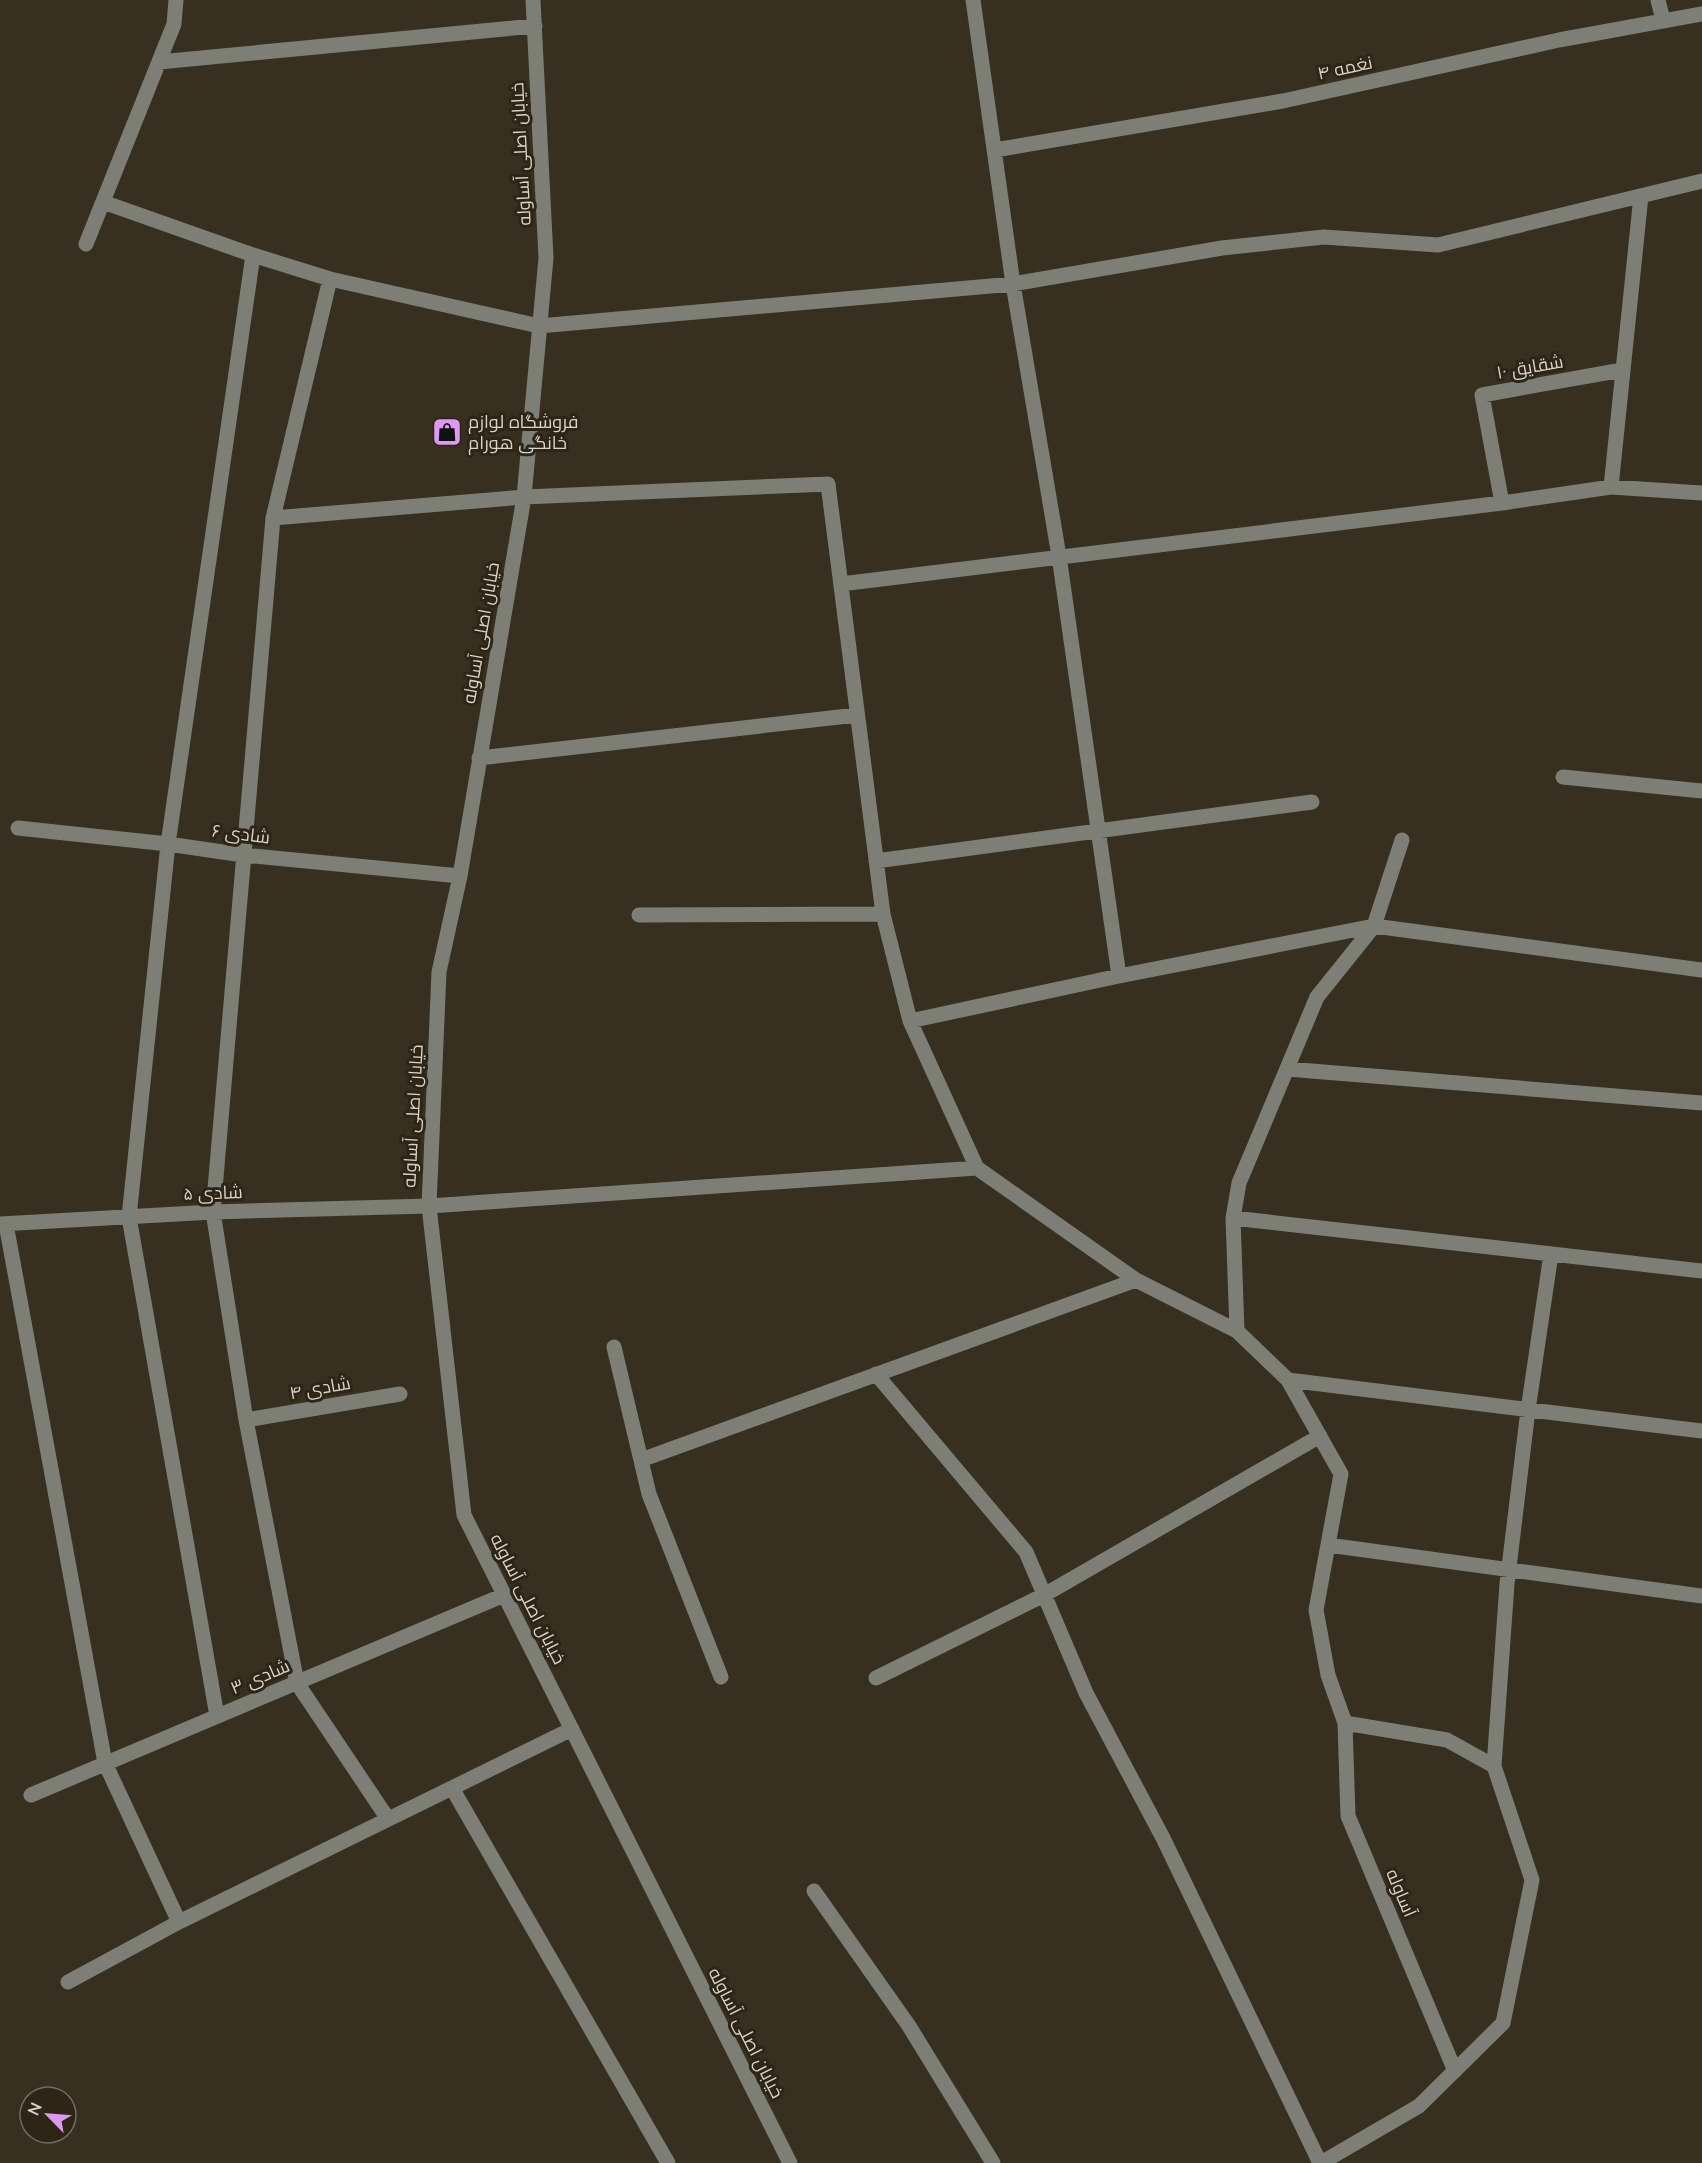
<svg xmlns="http://www.w3.org/2000/svg" width="1702" height="2163" font-family="Mulish,Cairo,sans-serif">
  <rect width="100%" height="100%" fill="#372f20"/>
  <g fill="none" stroke-linecap="round" stroke-linejoin="round">
    <path stroke="#7d7e76" stroke-width="15" d="M533,0L546,258L524,497L460,876L439,972L429,1206L464,1515L790,2163
      M973,0L1013,284L1059,556L1119,976
      M1658,0L1663,20
      M159,62L535,26
      M995,150L1283,101L1559,40L1702,14
      M103,202L253,255L330,279L539,326L1013,284L1222,248L1324,237L1438,245L1702,181
      M86,244L174,24L176,0
      M330,279L273,518L213,1212L246,1420L297,1683L388,1819
      M1611,487L1641,196
      M1502,503L1482,395L1622,370
      M273,518L524,497L828,484L883,914L910,1021L977,1168L1136,1280L1237,1331
      M841,584L1502,503L1611,487L1702,493
      M479,758L857,715
      M1563,777L1702,791
      M18,828L168,844L243,855L460,876
      M876,861L1312,802
      M639,915L883,914
      M910,1021L1119,976L1374,926L1702,970
      M1287,1069L1702,1103
      M1233,1218L1702,1271
      M0,1224L213,1212L429,1206L977,1168
      M6,1224L105,1763L179,1922
      M614,1347L649,1494L721,1677
      M876,1374L1026,1552L1086,1693L1163,1838L1320,2163
      M1288,1380L1702,1431
      M246,1420L400,1394
      M641,1460L1136,1280
      M1328,1545L1702,1596
      M876,1678L1044,1595L1320,1436
      M217,1716L129,1217L168,844L253,255
      M1345,1723L1348,1816L1455,2071
      M1494,1766L1507,1584L1528,1410L1551,1254
      M452,1788L668,2163
      M31,1795L504,1595
      M814,1891L909,2026L993,2163
      M68,1982L179,1922L572,1729
      M1321,2163L1419,2106L1503,2023L1532,1880L1494,1766L1447,1740L1345,1723L1328,1675L1316,1610L1341,1474L1288,1380L1237,1331L1233,1218L1239,1183L1317,997L1374,926L1402,840"/>
  </g>
  <defs>
    <g id="shop-square" transform="scale(1.5)"><rect x="-9" y="-9" width="18" height="18" rx="4" fill="#de98f3" stroke="#2d2516"/><path d="M-5-2.5h2.3a2.7 3.5 0 0 1 5.4 0H5L5.5 6h-11ZM-1.5-2.5h3a1.5 2.3 0 0 0-3 0Z" fill="#111"/></g>
  </defs>
  <g fill-rule="evenodd">
    <use href="#shop-square" x="447" y="432"/>
  </g>
  <g text-anchor="middle" stroke-width="6" stroke-linejoin="round" paint-order="stroke">
    <g font-size="18" fill="#d9d4cb" stroke="#2d2516">
      <text transform="translate(1345 68) rotate(-12)" y="6">نغمه ۴</text>
      <text transform="translate(521 154) rotate(-93)" y="6">خیابان اصلی آساوله</text>
      <text transform="translate(1530 367) rotate(-10)" y="6">شقایق ۱۰</text>
      <text transform="translate(481 633) rotate(-80)" y="6">خیابان اصلی آساوله</text>
      <text transform="translate(241 834) rotate(7)" y="6">شادی ۶</text>
      <text transform="translate(413 1116) rotate(-87)" y="6">خیابان اصلی آساوله</text>
      <text transform="translate(213 1193) rotate(-2)" y="6">شادی ۵</text>
      <text transform="translate(320 1388) rotate(-10)" y="6">شادی ۴</text>
      <text transform="translate(528 1599) rotate(63)" y="6">خیابان اصلی آساوله</text>
      <text transform="translate(260 1677) rotate(-23)" y="6">شادی ۳</text>
      <text transform="translate(1401 1893) rotate(67)" y="6">آساوله</text>
      <text transform="translate(746 2033) rotate(63)" y="6">خیابان اصلی آساوله</text>
    </g>
    <g font-size="18" fill="#d9d4cb" stroke="#2d2516" text-anchor="start">
      <text x="468" y="428">فروشگاه لوازم<tspan x="468" dy="21">خانگی هورام</tspan></text>
    </g>
  </g>
  <g transform="translate(48 2115) rotate(295)"><circle r="28" fill="#2d2516" stroke="#726b5e" stroke-width="1.5"/>
  <path d="M0-4.5L10 22L0 15L-10 22Z" fill="#de98f3"/>
  <text y="-9" font-size="16" font-weight="bold" text-anchor="middle" fill="#d9d4cb">N</text>
  </g>
</svg>
